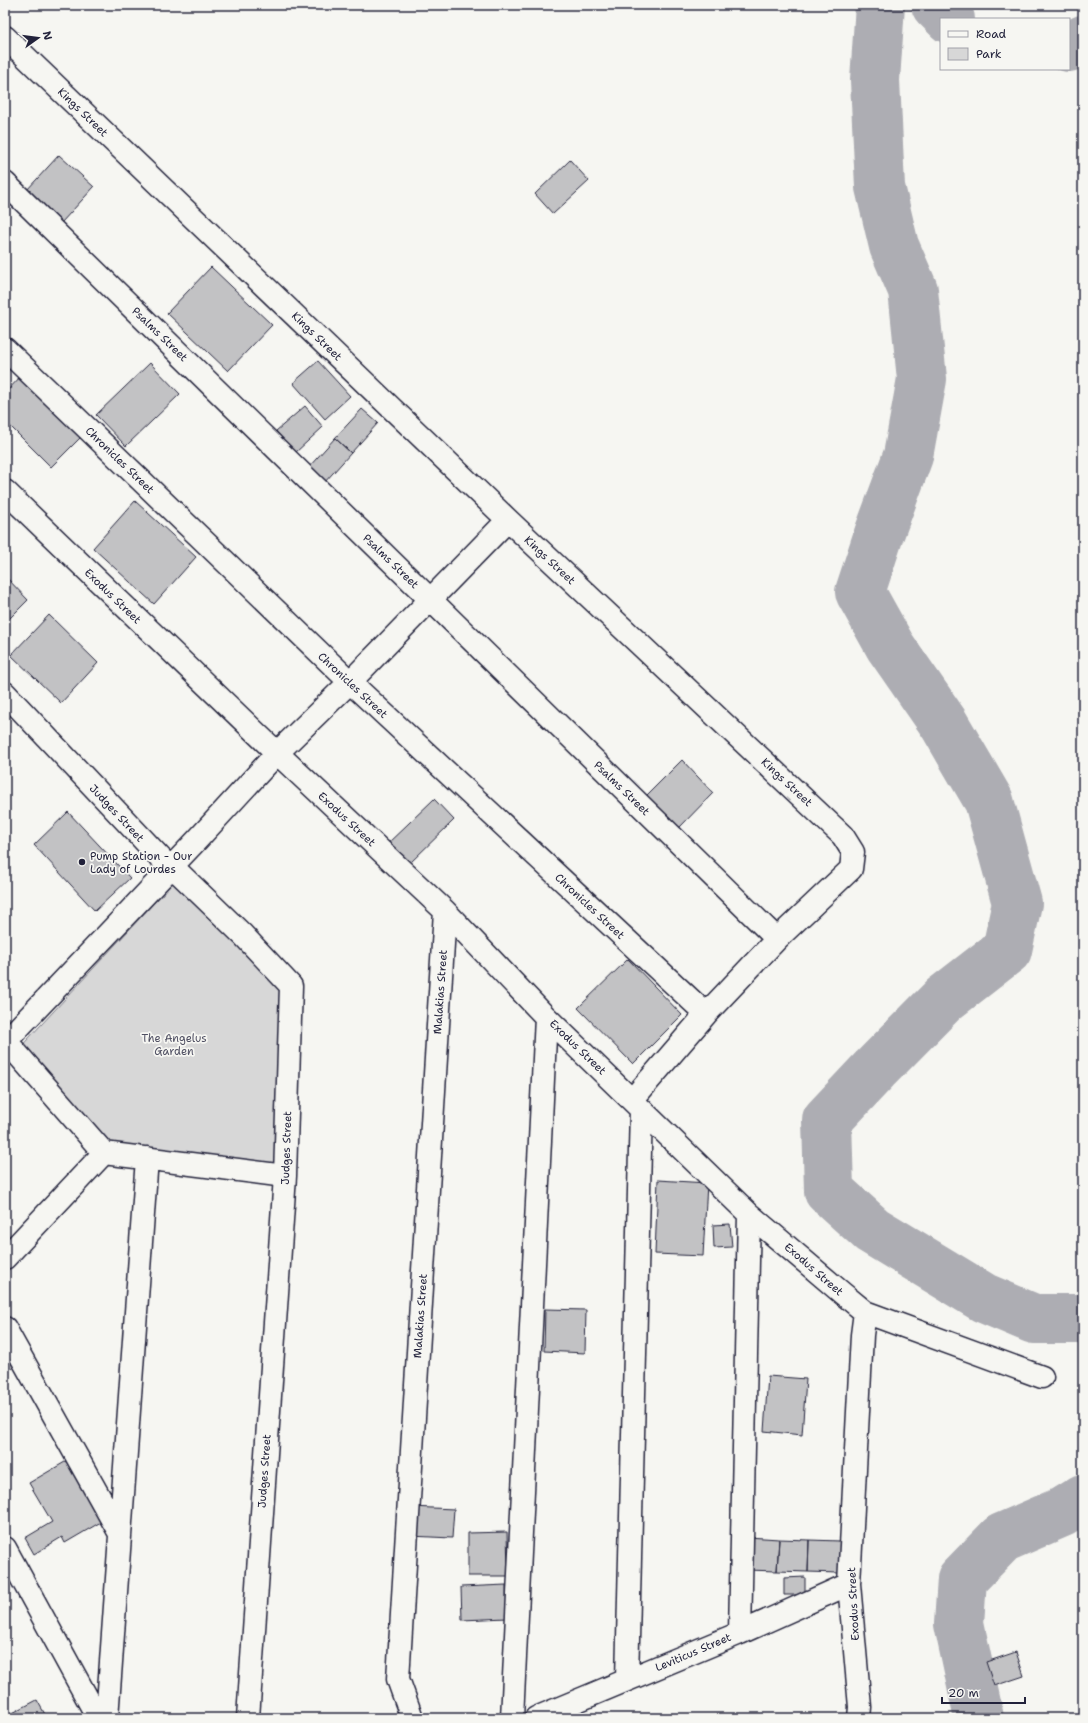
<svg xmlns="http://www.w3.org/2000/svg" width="1088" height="1723" font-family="'Shantell Sans',sans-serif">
  <rect width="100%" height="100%" fill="#f6f6f2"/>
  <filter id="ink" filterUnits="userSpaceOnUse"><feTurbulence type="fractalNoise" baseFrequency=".025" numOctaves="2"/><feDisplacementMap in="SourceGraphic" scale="8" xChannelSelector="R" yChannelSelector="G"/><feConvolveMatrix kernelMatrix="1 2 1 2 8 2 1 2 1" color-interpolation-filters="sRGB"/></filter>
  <g filter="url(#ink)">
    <path fill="#d7d7d7" stroke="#7c7c89" d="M178,877L288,988L282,1171L112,1147L16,1052Z"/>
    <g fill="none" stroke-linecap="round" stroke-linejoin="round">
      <path stroke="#adadb3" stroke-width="50" d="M880,5L875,80L880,187L894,246L913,290L922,379L908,456L879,534L860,592L890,646L944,724L989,801L1017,903L1007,950L944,999L875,1069L827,1120L829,1191L872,1230L984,1298L1034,1319H1083
        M936,5L950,19
        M1069,47L1083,40
        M979,1718L959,1624L962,1579L1002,1538L1062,1512L1083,1499"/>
    </g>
    <path fill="#c2c2c4" stroke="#22223b" d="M59,155L94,187L61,223L26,191Z
      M570,160L589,181L553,214L535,194Z
      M211,267L272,325L228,371L167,313Z
      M318,361L350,396L325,419L293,383Z
      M150,363L180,394L126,446L96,415Z
      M23,374L84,434L51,467L5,421V393Z
      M305,406L323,427L295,453L276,431Z
      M362,409L378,423L351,453L335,438Z
      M335,438L351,453L324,483L308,468Z
      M135,501L196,557L154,604L93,548Z
      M5,576L28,600L5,623Z
      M49,615L98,663L61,703L11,655Z
      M682,760L713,793L679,828L647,795Z
      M434,799L454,820L407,866L386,845Z
      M68,812L130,878L95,911L34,845Z
      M628,959L682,1015L633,1064L578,1008Z
      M658,1180L707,1183L703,1256L655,1254Z
      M730,1224L732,1247L714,1248L713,1225Z
      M545,1309L586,1310L585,1353L544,1351Z
      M5,1348L16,1366L5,1373Z
      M768,1376L806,1379L802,1435L764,1431Z
      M70,1459L106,1519L65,1543L62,1537L34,1554L25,1538L52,1522L29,1483Z
      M411,1507L454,1509L452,1538L410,1536Z
      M507,1532L508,1576H468V1533Z
      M748,1537L779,1539L777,1571L747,1570Z
      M779,1539L809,1540L808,1572L777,1571Z
      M809,1540L840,1541L839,1573L808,1572Z
      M805,1577V1595H784V1578Z
      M506,1585L507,1618L462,1620L461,1587Z
      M1016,1652L1024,1676L994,1686L986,1662Z
      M37,1700L47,1718H5V1717Z"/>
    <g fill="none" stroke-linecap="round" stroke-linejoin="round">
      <g stroke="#22223b" stroke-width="25">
        <path id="street" d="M5,37L508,520L843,836L853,852L851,869L777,939L706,1014L632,1100
          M5,183L777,939
          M5,349L350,682L706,1014
          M5,491L277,753L445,911L546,1017L749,1214L842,1293L865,1312L862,1335L849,1584L860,1707L859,1718
          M5,693L170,868L180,874L243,935L291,986L285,1176L248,1718
          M6,1041L197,840L277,753L350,682L508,520
          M5,1042L6,1041L104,1153L5,1258
          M104,1153L285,1176
          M865,1312L1042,1377
          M5,1328L119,1532
          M5,1548L98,1718
          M740,1633L749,1214
          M627,1680L641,1109
          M107,1718L147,1158
          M412,1718L398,1679L445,911
          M512,1718L546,1017
          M536,1718L740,1633L849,1584"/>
      </g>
      <use href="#street" stroke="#f6f6f2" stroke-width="22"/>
    </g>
  </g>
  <circle fill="#22223b" stroke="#f6f6f2" stroke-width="1.5" cx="82" cy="862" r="4"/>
  <g text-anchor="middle" stroke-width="3.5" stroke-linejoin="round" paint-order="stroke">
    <g font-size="11" fill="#22223b" stroke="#f6f6f2">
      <text transform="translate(83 112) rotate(44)" y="4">Kings Street</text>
      <text transform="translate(160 334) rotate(44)" y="4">Psalms Street</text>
      <text transform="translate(317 336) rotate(44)" y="4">Kings Street</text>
      <text transform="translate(120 460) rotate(44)" y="4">Chronicles Street</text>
      <text transform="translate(550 560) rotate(43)" y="4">Kings Street</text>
      <text transform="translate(391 561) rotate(44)" y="4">Psalms Street</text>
      <text transform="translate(113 596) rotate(44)" y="4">Exodus Street</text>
      <text transform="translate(353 685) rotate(43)" y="4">Chronicles Street</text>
      <text transform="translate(787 782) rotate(43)" y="4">Kings Street</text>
      <text transform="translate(622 788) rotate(44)" y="4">Psalms Street</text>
      <text transform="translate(117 813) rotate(47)" y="4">Judges Street</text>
      <text transform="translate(347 819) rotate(43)" y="4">Exodus Street</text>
      <text transform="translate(590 906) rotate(43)" y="4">Chronicles Street</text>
      <text transform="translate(440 992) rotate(-86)" y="4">Malakias Street</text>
      <text transform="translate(578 1047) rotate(44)" y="4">Exodus Street</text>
      <text transform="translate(286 1148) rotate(-88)" y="4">Judges Street</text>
      <text transform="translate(814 1269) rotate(41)" y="4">Exodus Street</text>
      <text transform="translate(420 1316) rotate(-86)" y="4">Malakias Street</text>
      <text transform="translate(264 1471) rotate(-86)" y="4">Judges Street</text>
      <text transform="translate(853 1604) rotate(-93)" y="4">Exodus Street</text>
      <text transform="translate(693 1652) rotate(-23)" y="4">Leviticus Street</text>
    </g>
    <g font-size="11" fill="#22223b" stroke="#f6f6f2" text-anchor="start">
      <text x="90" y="860">Pump Station - Our<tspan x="90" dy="13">Lady of Lourdes</tspan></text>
    </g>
    <g font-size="11" fill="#4f4f62" stroke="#f6f6f2">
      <text x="174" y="1042">The Angelus<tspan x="174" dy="13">Garden</tspan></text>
    </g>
  </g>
  <rect width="1088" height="1723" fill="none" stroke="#f6f6f2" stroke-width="20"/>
  <rect x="10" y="10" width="1068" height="1703" fill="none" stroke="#22223b" stroke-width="1.5" filter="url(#ink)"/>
  <rect x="940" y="18" width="130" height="52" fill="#f6f6f2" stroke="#a1a1a9"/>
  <rect x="948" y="31" width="20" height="6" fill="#f6f6f2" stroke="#a1a1a9"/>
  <text x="976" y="38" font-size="12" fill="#22223b">Road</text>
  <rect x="948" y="48" width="20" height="12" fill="#d7d7d7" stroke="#a1a1a9"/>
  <text x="976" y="58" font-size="12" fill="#22223b">Park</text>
  <g transform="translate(38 38) rotate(76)" stroke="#f6f6f2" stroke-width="3" paint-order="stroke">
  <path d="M0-3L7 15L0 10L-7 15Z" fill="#22223b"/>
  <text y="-6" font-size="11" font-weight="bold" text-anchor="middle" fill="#22223b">N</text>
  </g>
  <path d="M942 1697v6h83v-6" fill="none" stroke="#22223b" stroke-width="2"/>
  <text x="948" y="1697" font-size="12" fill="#22223b" stroke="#f6f6f2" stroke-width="3" paint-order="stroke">20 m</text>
</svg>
